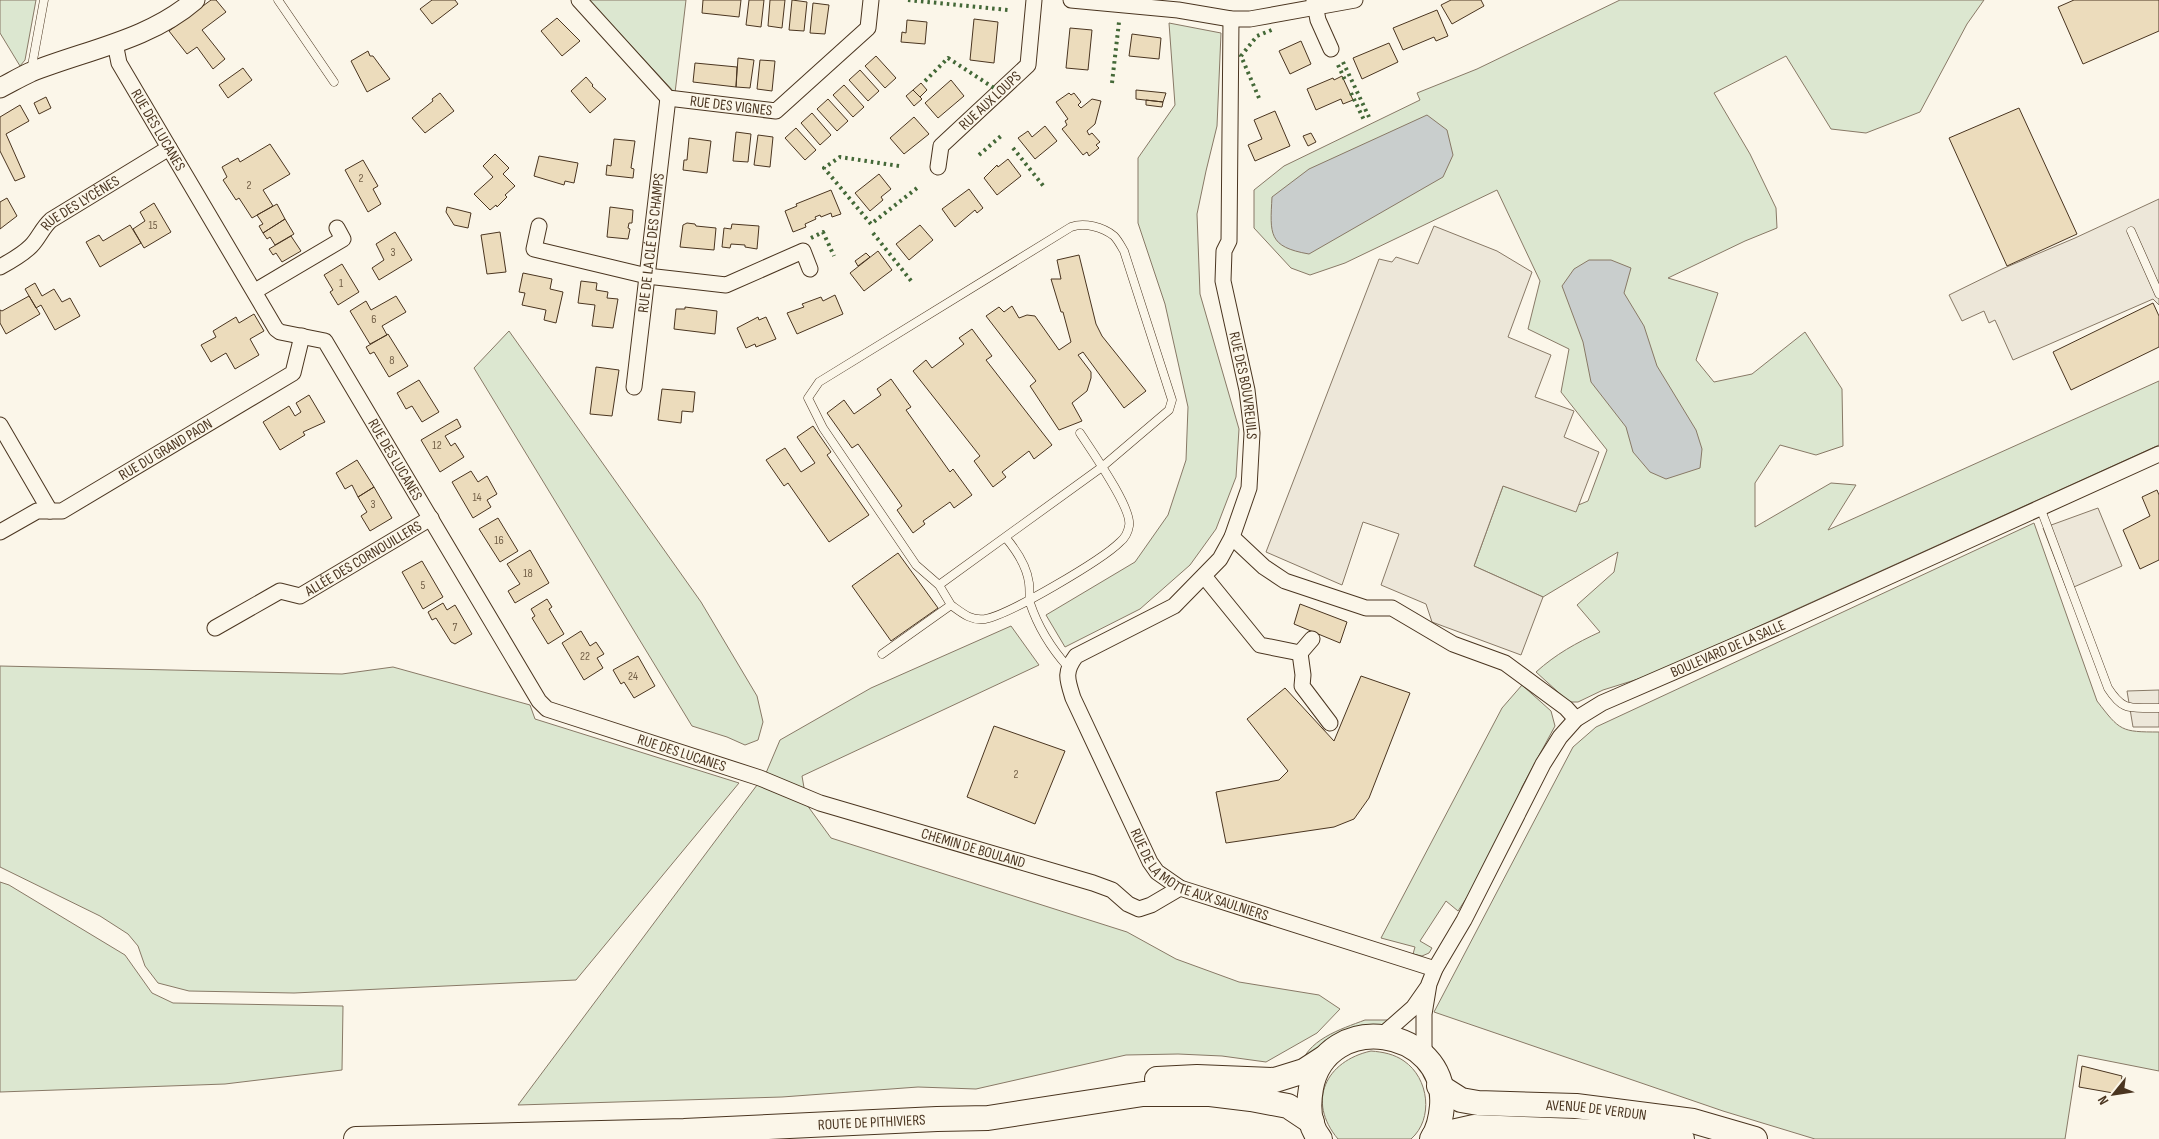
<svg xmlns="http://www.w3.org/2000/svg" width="2159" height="1139" font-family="'Sofia Sans Condensed',sans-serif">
  <rect width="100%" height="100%" fill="#fbf6e9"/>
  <path fill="#dce7d0" stroke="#887966" d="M0,0H36L25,60L20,66L0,33Z
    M589,0H686L675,93Z
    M1620,0H1984L1967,24L1920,112L1866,133L1831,129L1786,56L1714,93L1750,154L1776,208L1777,228L1745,241L1668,278L1718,293L1696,360L1714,382L1752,374L1805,332L1842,389L1843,446L1816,455L1780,445L1755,483V527L1831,483L1856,485L1828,530L2159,381V445L1651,675L1603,690L1578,702H1569L1536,672C1556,654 1576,643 1600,632L1577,605L1614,572L1618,552L1543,597L1474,566L1503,486L1571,508L1588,501L1607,450L1561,392L1569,349L1528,329L1540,281L1497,190L1345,263L1310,275L1291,268L1254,228V190L1284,166L1420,100L1417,93L1477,69Z
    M1169,23L1221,33L1217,126L1206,171L1197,214L1200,294L1239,429L1236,477L1216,529L1190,565L1140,609L1065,647L1046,615L1135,562L1168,515L1186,460L1188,407L1165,304L1138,223V158L1175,105Z
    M509,331L701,602L757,696L763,722L758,740L745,745L727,737L692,726L474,368Z
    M2034,523L2097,701C2120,731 2121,732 2159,732V1071L2078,1055L2065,1139H1815L1723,1111L1434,1012L1573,747L1596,727Z
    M1011,626L1039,665L802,776L807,805L831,838L1127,932L1176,959L1239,982L1319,995L1340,1009L1317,1033L1266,1062L1222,1056L1178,1054L1126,1055L976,1089L918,1087L782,1097L518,1105L766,773L780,740L871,688Z
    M0,666L342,674L393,667L530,705L535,719L739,783L576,980L294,993L189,991L158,983L145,966L138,946L128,934L100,916L0,867Z
    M1522,685L1551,711L1555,726L1522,787L1513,810L1477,882L1458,911L1446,901L1420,941L1432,948L1429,953L1422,956L1413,954L1415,947L1381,938L1502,708Z
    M0,882L9,885L125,955L152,993L173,1003L343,1006L342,1070L225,1084L0,1092Z
    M1365,1020H1387L1390,1022L1300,1069C1305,1040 1341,1029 1365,1020Z
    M1371,1051C1383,1052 1394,1054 1404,1061C1429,1078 1434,1119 1411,1139H1338C1306,1101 1326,1061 1371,1051Z"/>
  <path fill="#ede7d9" stroke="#887966" d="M2159,199V305L2153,299L2013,360L1995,320L1989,323L1984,311L1962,321L1949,295L2002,269L2075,238Z
    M1434,226L1497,251L1532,272L1508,337L1551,355L1535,397L1574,411L1564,437L1599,452L1576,512L1503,486L1474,566L1543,597L1521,655L1432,622L1426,604L1381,585L1399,534L1363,522L1342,585L1266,552L1379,259L1392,262L1396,257L1418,264Z
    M2098,508L2122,566L2067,590L2043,528Z
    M2159,690V727H2133L2127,691Z"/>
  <path fill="#c9cecd" stroke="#887966" d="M1427,115L1447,130L1453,155L1443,177L1309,254C1268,247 1270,234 1272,197L1309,169Z
    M1589,260H1611L1631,268L1624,293L1644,326L1657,366L1696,430L1702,449L1700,468L1666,479L1650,472L1633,452L1626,427L1591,382L1583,342L1562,286L1574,269Z"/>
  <path fill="#ecdcbc" stroke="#4a3520" d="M211,0H216L226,12L202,30L225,59L213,69L197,47L187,54L169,31Z
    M432,0H455L458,4L432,24L420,9Z
    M703,0H741L739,17L702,13Z
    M749,0H764L761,27L746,25Z
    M770,0H785L782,28L768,26Z
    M792,0L807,2L804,31L789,30Z
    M1451,0H1481L1484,6L1452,24L1441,5Z
    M2074,0H2159V31L2083,64L2058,7Z
    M813,3L829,5L825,34L810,33Z
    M1437,10L1448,36L1436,41L1434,37L1403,50L1393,28Z
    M557,18L580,41L562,56L541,31Z
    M974,19L998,22L994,63L970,60Z
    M907,20L927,22L925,44L901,42L902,32L906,33Z
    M1070,28L1092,30L1088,70L1066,68Z
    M1132,34L1161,38L1159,59L1129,56Z
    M1301,41L1311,64L1290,74L1279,51Z
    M1389,43L1398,62L1362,79L1353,58Z
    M368,51L370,56H373L390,79L367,92L351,61Z
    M876,56L896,78L885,88L865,66Z
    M738,58L754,60L750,88L736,87Z
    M760,60L775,61L772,91L757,89Z
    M695,63L737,67L736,87L693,82Z
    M243,68L252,80L228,98L219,85Z
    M860,70L879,91L868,101L849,80Z
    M1342,76L1353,100L1343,104L1341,99L1316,110L1307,89L1333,78L1334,80Z
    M586,77L593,85L592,86L606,99L590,113L571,91Z
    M951,80L964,96L938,118L925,103Z
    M921,83L927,90L920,97L913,90Z
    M844,85L864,107L853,117L833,95Z
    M913,90L922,99L914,106L906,96Z
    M1136,90L1166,93L1163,102L1136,99Z
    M440,93L454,111L425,133L412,118L433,101L432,99Z
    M1069,93L1071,95L1074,93L1081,102L1078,105L1081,108L1092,99L1101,101L1095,124L1087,131L1089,135L1092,133L1100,142L1096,145L1099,148L1089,156L1087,152L1083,155L1062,129L1067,125L1065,121L1068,119L1056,102Z
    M46,97L51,108L39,114L34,103Z
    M828,99L848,121L837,131L817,109Z
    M1146,100L1163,102L1162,107L1146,105Z
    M20,105L29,121L6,134L25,177L15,181L0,151V117Z
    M2019,108L2077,234L2007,266L1949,138Z
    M1275,111L1290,146L1255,161L1248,145L1262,139L1254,120Z
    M812,113L831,135L820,145L801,123Z
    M914,117L929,134L904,154L890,138Z
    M1045,126L1057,141L1035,159L1018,138L1028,131L1032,137Z
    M796,128L816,150L805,160L785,138Z
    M736,132L751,134L748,162L733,161Z
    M1311,133L1316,142L1308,146L1303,136Z
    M758,135L773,137L770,167L754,165Z
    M689,138L711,141L707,173L683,170L684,160H687Z
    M614,139L635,141L631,168L634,169L633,178L606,175L607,165L611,166Z
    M270,144L290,174L263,190L273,206L252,218L239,198L236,200L223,180L227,177L222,167L238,158L240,162Z
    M495,154L509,168L503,174L515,186L505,195L507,197L497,207L496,205L490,210L474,194L493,177L483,166Z
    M539,156L578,163L574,183L565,181L564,185L534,176Z
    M1008,159L1021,176L997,195L984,178L997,165L998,167Z
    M363,160L378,186L373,189L381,204L368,212L345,170Z
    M879,174L891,189L881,197L883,200L870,211L855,193Z
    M969,189L983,208L977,213L975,210L955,227L942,209Z
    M831,190L841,214L832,217L831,213L821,217L820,215L815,217L816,219L805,224L806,227L793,232L785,211L797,206L796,204Z
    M7,198L17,216L0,229V202Z
    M154,203L171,232L144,248L133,229L145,221L140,212Z
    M277,204L285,219L263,233L259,226L263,224L257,215Z
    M447,207L471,213L468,228L454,225L446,212Z
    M610,207L633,210L632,223H629L628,228L630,229L628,239L607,237Z
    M285,219L294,234L275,245L270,237L267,239L263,233Z
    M687,223L695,224L696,226L716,228L714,250L680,247L683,225Z
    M732,224L759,226L757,249L745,247V245L731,244L730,248L722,247L724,228L731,229Z
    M130,225L141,243L100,267L86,242L99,235L103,241Z
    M920,225L933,240L909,260L896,244Z
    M395,232L412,260L379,280L372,268L384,260L376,244Z
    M500,232L506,272L487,274L481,235Z
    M291,236L301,251L282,262L276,253L273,255L269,249Z
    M878,251L892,270L864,291L850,273Z
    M866,253L870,257L858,266L855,261Z
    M1079,255L1096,324L1102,336L1146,391L1124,408L1083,352L1078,355L1091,372V378L1087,391L1072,403L1082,421L1059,430L1030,386L1036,381L986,316L999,307L1004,312L1012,306L1019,318L1027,315L1035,316L1059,350L1071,342L1063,312H1061L1051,279H1061L1057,260Z
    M342,264L359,292L338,305L330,292L333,290L324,275Z
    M523,273L552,279L550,289L563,292L556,323L544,320L546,310L522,305L525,293L519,292Z
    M581,281L597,283L596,290L608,292L607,298L618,299L613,328L592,326L595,305L578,303Z
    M35,283L42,296L54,289L62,302L70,298L80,316L55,330L41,305L36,308L25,289Z
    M835,295L843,314L797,334L787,313L804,307L802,304L821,297L823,301Z
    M29,296L40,314L6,334L0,323V310L2,311Z
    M396,296L406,312L382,326L387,335L370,344L350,311L366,301L371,310Z
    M2153,303L2159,316V347L2071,390L2053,352Z
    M685,307L717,311L715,334L674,329L676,309H685Z
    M254,314L264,331L250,339L259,355L235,369L226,353L211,362L201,345L216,337L213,331L236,317L239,323Z
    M758,317L759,320L766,317L776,339L756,347L755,344L746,348L737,328Z
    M972,329L992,356L986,360L1052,445L1034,459L1029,451L1002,472L1006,477L993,487L974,461L980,456L913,371L926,360L932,368L964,344L959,338Z
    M388,334L408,366L389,377L374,352L370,354L366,347Z
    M596,367L619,370L612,416L590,414Z
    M891,379L911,407L906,410L950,472L953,469L972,495L954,508L950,502L923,521L925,524L913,533L897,510L902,506L858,444L852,448L827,413L844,400L854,414L881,395L877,389Z
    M419,380L439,412L422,422L412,406L406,409L397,393Z
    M662,389L695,392L693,412L682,411L681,423L658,420Z
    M309,395L325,422L303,432L305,435L280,450L263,422L289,406L295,416L301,412L296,403Z
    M457,419L461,427L445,436L451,446L455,443L464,457L440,472L421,440Z
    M813,426L831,452L827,455L869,515L829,542L788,483L784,486L766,460L785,448L801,472L815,463L797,437Z
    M357,460L374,487L358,497L352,485L345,489L336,473Z
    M471,471L478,482L487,476L497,494L487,500L491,507L473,518L452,482Z
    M374,487L392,518L370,531L361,516L367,512L358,497Z
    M2157,490L2159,495V560L2140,569L2123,530L2150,516L2142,497Z
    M498,518L518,551L500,562L479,529Z
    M530,550L549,583L515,603L508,591L520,584L507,564Z
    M898,553L938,608L891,641L852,586Z
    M422,561L443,597L423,609L402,572Z
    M547,599L552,607L549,609L564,634L548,644L532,618L535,616L531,609Z
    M443,603L447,610L455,605L472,634L455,644L451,642L436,618L432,620L428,612Z
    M1300,604L1347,622L1340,643L1294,624Z
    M581,631L590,646L596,642L604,654L597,658L603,668L584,680L562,643Z
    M638,656L655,686L634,698L624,682L621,684L613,670Z
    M1361,676L1410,693L1369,798L1354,819L1334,827L1226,843L1216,792L1279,780L1288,771L1247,719L1285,688L1334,741Z
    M994,726L1065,751L1035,824L967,797Z
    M2082,1066L2122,1076L2119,1094L2079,1087Z"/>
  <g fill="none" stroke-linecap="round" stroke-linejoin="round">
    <g stroke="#4a3520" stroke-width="9">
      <path id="service" d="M278,0L334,82
        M31,71L44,0
        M2131,231L2159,294
        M2040,507L2108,688C2124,713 2131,707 2159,708
        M1006,538C1016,550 1027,567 1029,583C1030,590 1029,597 1030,603C1038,627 1051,648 1068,667
        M951,605C962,613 971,621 985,619C1009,615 1102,560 1120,542C1125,538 1128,532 1129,526C1133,509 1091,450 1080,433
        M882,654L951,605L939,585L916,565L823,428L808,398L819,382L1071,227C1084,222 1103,227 1114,236C1118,240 1121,246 1124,251L1172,400L1169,410L1102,467L939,585"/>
    </g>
    <g stroke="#4a3520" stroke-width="17">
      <g id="minor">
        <path id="s1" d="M579,0L668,98L776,111L868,28L871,0"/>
        <path d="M1071,0L1178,10L1231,19H1250L1355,0"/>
        <path d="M1314,0L1318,20L1331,49"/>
        <path id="s2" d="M1231,19L1229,241L1224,251L1223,281L1247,390L1252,433L1249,488L1232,537L1220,559L1174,606L1076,656C1064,672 1067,679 1073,698L1150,862L1157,872L1180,888L1435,969"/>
        <path id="s3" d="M115,43L119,63L276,329L280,332L325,341L539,701L547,709L760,778L820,803L1093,883L1112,890L1128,904L1139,909L1151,905L1180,888"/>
        <path id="s4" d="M938,167L941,146L1028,65L1034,0"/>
        <path d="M539,226L534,249L647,276L726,285L803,251L810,269"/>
        <path id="s5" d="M0,267C11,261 22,255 31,246C39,238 42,228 51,220L169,148"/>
        <path d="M255,291L343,239L337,228"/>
        <path id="s6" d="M634,387L668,98"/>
        <path d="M0,425L50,511"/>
        <path id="s7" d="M0,532L37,511H62L293,373L302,336"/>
        <path d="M1232,537L1264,567L1285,581L1366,608H1392L1453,644L1505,663L1566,708L1576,719"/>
        <path d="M1204,576L1260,645L1300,653L1312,639"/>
        <path id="s8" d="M215,628L280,591L300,596L431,518"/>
        <path d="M1300,653L1303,675L1302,686L1330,723"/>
        <path d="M1380,1037L1413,1008L1427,988"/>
        <path id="s9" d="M1424,1057V1014L1429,984L1435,969L1464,920L1543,764L1560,737L1576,719L1602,703L1782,625L2159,454"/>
      </g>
    </g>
    <g stroke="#4a3520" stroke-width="21">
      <path id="tertiary" d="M0,88C10,83 20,77 31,72C86,50 149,40 195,0"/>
    </g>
    <g stroke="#4a3520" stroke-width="26">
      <g id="primary">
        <path d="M1157,1079L1197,1077L1275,1080L1304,1071L1324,1058"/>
        <path id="s10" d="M1439,1086L1461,1100L1478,1103L1576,1106L1693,1121L1755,1139"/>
        <path d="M1434,1136L1474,1127L1630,1133L1682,1139"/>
        <path id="s11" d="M356,1139L684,1131L937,1119L988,1118L1143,1094H1210L1251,1099L1288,1106L1312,1122"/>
        <path d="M1320,1139C1308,1125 1308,1105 1311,1088C1326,1009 1448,1026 1442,1106C1441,1118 1439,1129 1432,1139"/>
      </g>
    </g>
    <use href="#service" stroke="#fbf6e9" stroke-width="8"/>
    <use href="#minor" stroke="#fbf6e9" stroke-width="15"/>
    <use href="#tertiary" stroke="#fbf6e9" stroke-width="19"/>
    <use href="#primary" stroke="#fbf6e9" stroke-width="24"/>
    <path stroke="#436837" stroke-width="4" stroke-dasharray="2.5 4" stroke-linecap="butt" d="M908,0L1008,10
      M1343,62L1369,117
      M1338,65L1345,80
      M925,81L948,58L994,88
      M1112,83L1119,22
      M1351,93L1364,120
      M1259,98L1241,56L1257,36L1274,29
      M1013,148L1045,188
      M979,155L1001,136
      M899,166L840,157L824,168L871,224L917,188
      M873,233L912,282
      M811,238L823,232L834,256"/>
  </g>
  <g text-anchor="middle" stroke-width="4" stroke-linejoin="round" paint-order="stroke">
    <g font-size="12" fill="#725f47">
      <text x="361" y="182">2</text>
      <text x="249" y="189">2</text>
      <text x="153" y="229">15</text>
      <text x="393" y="256">3</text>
      <text x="341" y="287">1</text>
      <text x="374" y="323">6</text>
      <text x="392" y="364">8</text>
      <text x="437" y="449">12</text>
      <text x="477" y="501">14</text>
      <text x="373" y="508">3</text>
      <text x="499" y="544">16</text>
      <text x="528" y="577">18</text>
      <text x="423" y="589">5</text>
      <text x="455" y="631">7</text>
      <text x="585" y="660">22</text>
      <text x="633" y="680">24</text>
      <text x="1016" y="778">2</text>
    </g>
    <g font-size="15" fill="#4a3520" stroke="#fbf6e9">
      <text dy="5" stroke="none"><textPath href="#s4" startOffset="88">RUE AUX LOUPS</textPath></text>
      <text dy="5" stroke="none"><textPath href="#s1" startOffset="196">RUE DES VIGNES</textPath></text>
      <text dy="5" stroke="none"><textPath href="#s3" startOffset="98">RUE DES LUCANES</textPath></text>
      <text dy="5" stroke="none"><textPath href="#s5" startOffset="104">RUE DES LYCÈNES</textPath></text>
      <text dy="5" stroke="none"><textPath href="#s6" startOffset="145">RUE DE LA CLÉ DES CHAMPS</textPath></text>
      <text dy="5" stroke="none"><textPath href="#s2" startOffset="370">RUE DES BOUVREUILS</textPath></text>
      <text dy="5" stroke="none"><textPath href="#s7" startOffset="188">RUE DU GRAND PAON</textPath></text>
      <text dy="5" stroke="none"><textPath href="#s3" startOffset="518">RUE DES LUCANES</textPath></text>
      <text dy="5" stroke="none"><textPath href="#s8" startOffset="169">ALLÉE DES CORNOUILLERS</textPath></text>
      <text dy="5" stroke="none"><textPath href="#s9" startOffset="545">BOULEVARD DE LA SALLE</textPath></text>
      <text dy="5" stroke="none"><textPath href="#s3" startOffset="952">RUE DES LUCANES</textPath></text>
      <text dy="5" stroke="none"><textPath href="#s3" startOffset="1259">CHEMIN DE BOULAND</textPath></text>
      <text dy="5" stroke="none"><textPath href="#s2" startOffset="1000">RUE DE LA MOTTE AUX SAULNIERS</textPath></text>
      <text dy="5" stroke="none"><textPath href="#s10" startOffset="162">AVENUE DE VERDUN</textPath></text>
      <text dy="5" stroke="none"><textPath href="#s11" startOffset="516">ROUTE DE PITHIVIERS</textPath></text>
    </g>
  </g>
  <g transform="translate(2114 1094) rotate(240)" stroke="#fbf6e9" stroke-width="4" paint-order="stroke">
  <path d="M0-4L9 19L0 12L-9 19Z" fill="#4a3520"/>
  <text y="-8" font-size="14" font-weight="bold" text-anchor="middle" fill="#4a3520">N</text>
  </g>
</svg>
